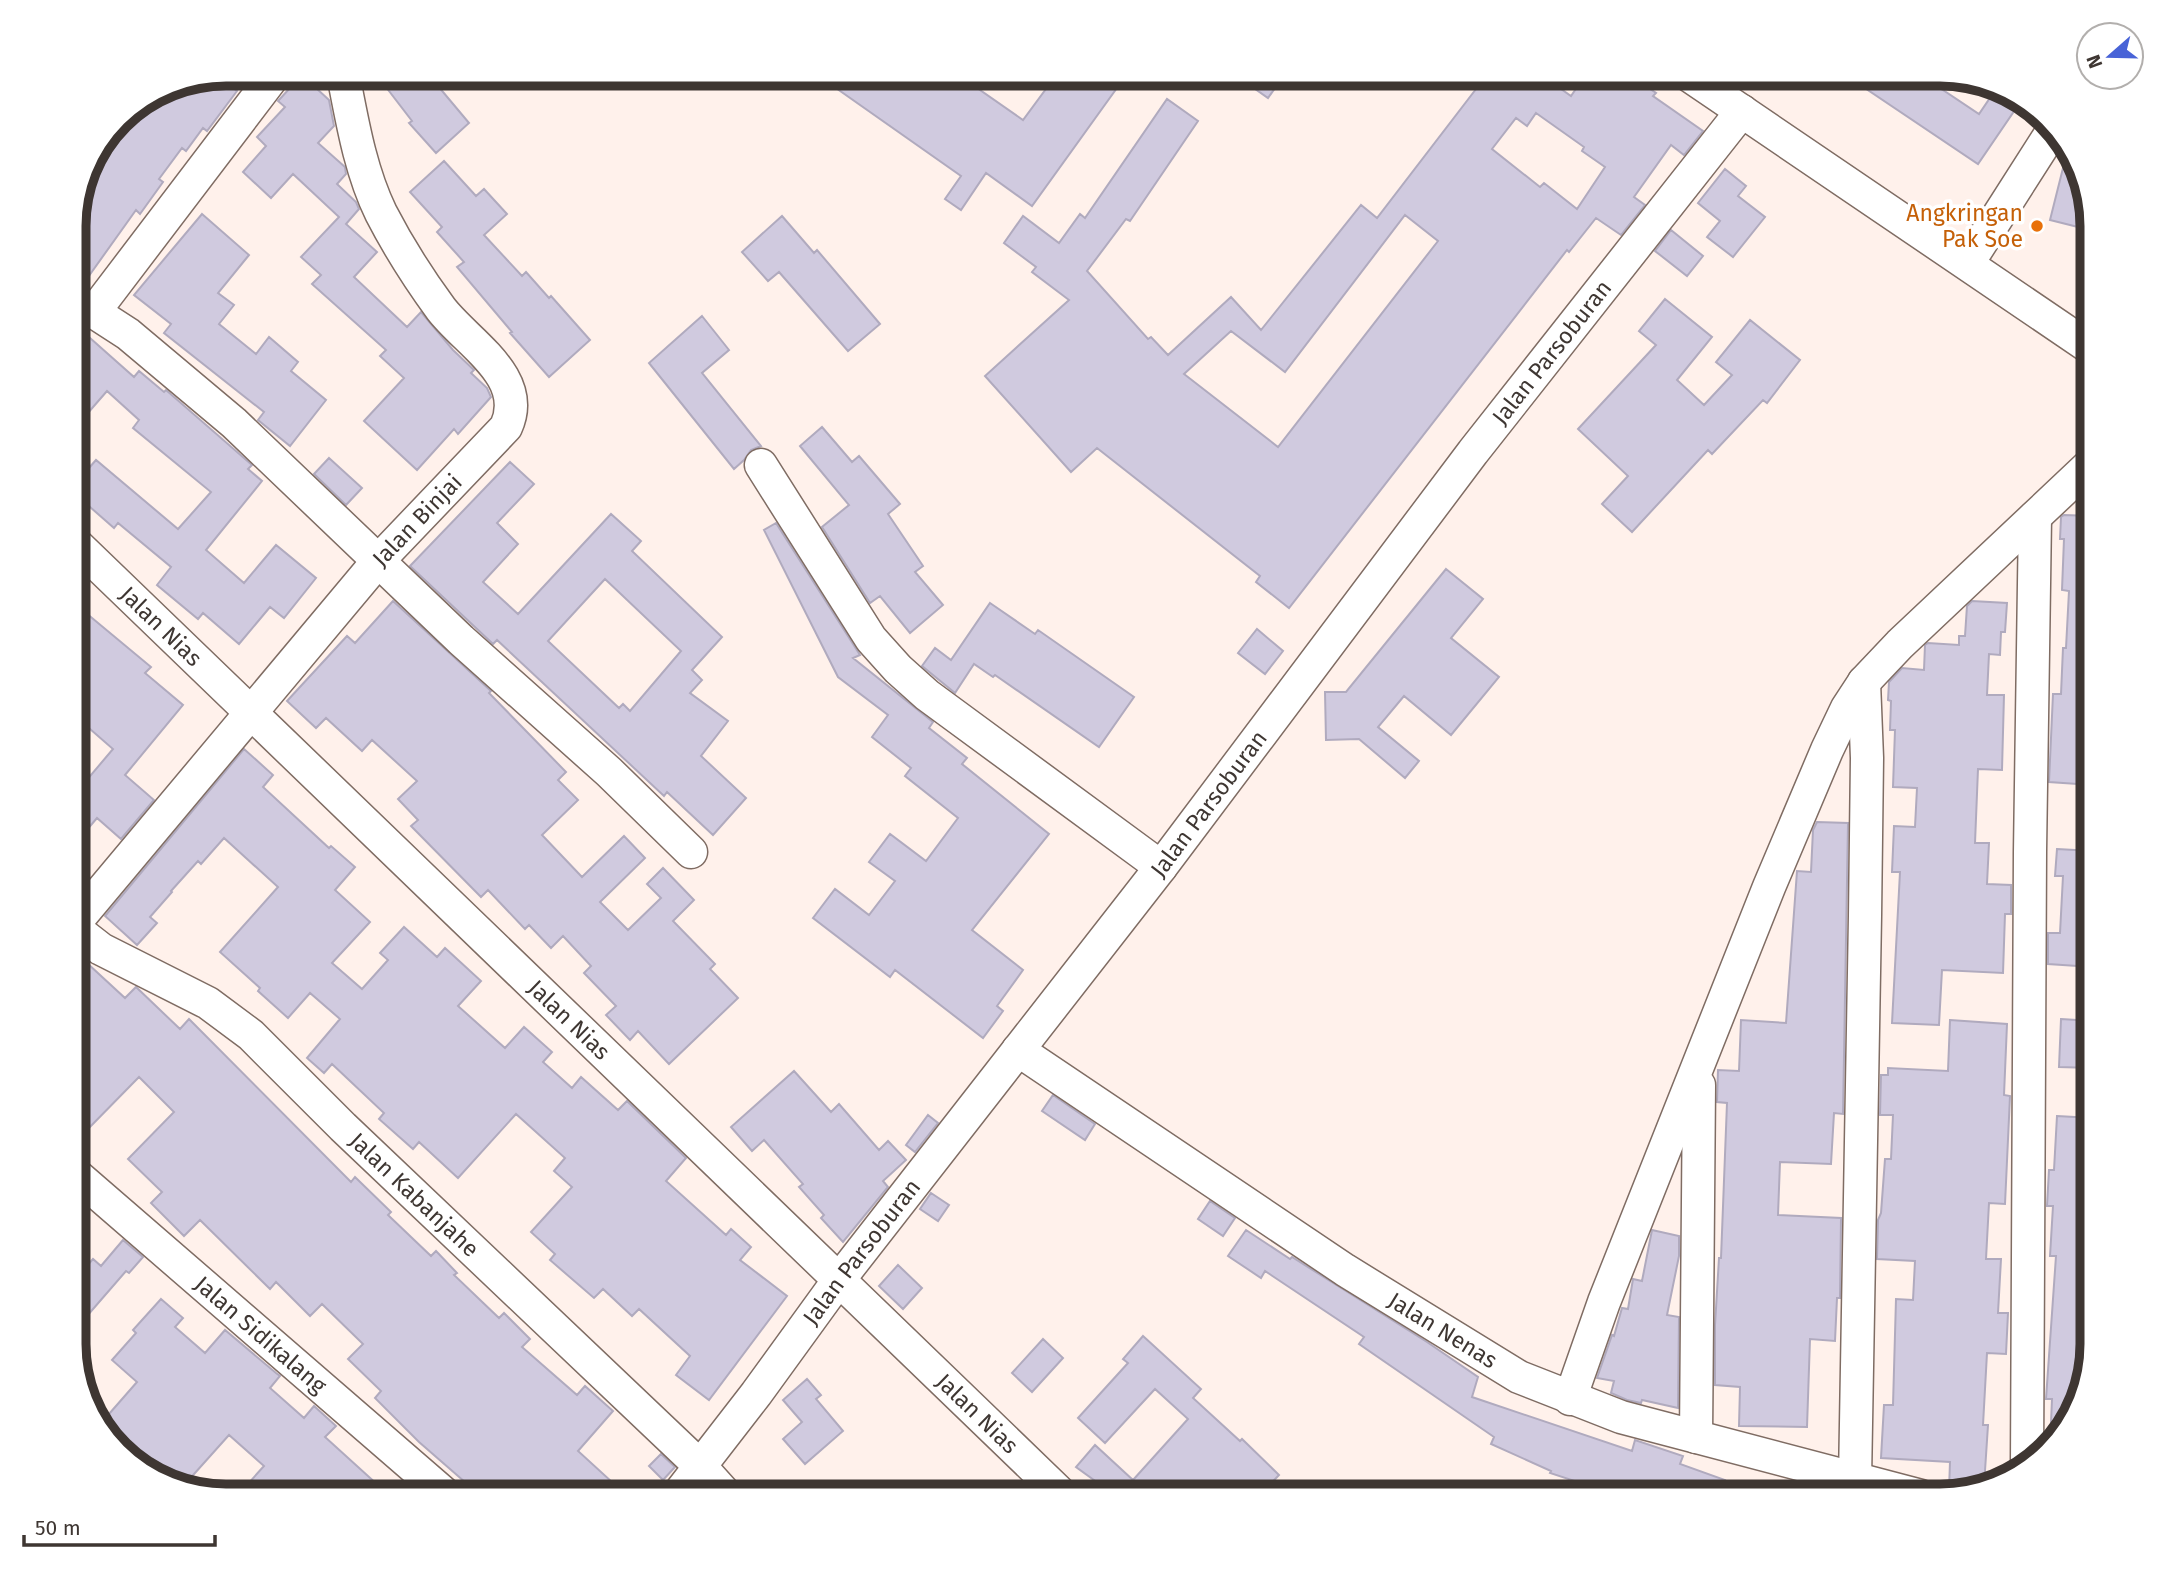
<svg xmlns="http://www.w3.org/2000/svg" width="2166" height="1570" font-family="'Fira Sans',sans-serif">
  <rect width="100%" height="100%" fill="#fff1eb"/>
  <path fill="#d0cadf" stroke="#b0aabe" stroke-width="2" fill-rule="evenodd" d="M376,74H428L469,123L436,153L409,123L412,121Z
    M816,74H957L1023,120L1057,74H1127L1032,206L986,173L961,210L945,199L961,176Z
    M1234,74H1285L1268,98Z
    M1454,74H1540L1571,96L1586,74H1628L1656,93L1653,96L1703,131L1684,155L1671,145L1634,197L1645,205L1621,235L1596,218L1569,252L1567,250L1289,608L1256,582L1260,576L1097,448L1071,472L985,376L1069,300L1032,272L1036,267L1004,243L1023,216L1059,243L1080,214L1085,218L1167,99L1198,121L1130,221L1126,219L1087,271L1148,339L1151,337L1168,355L1231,297L1261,330L1361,205L1377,218L1476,89ZM1536,113L1584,147L1582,151L1605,167L1577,209L1544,183L1540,187L1492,149L1516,118L1527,126ZM1405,215L1438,241L1278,447L1184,374L1231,331L1285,372Z
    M1844,74H1919L1979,114L1994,92L2021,101L1978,164Z
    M216,75L237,91L207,131L203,128L186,151L182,148L159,179L163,182L140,214L136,210L76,294H74V215L80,194L118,142L114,139L131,115L139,121L163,88L168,85Z
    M302,75L329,100L334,126L318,143L345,167L346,174L337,184L356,202L359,209L346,224L377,252L354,277L407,327L421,312L453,350L474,370L471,373L487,388L491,397L458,434L454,429L417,470L364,421L404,378L380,356L386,350L312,284L321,275L301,257L339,217L293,174L271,198L243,172L266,146L257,137L285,107L278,101Z
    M2068,148L2077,158L2090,215L2086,229L2050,220Z
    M444,161L476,196L484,189L507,214L484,235L522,276L526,272L549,298L551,296L590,340L549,377L510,333L512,332L457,267L464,262L437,232L442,227L410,192Z
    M1725,169L1746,186L1738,196L1765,217L1733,257L1707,237L1720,221L1698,203Z
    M202,214L249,255L218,293L234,305L219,324L256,354L269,337L298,362L291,371L326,400L290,446L258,420L264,412L164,333L171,324L134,295Z
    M782,216L814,253L817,250L880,324L848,351L779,272L768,281L742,252Z
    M1671,230L1703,256L1687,276L1655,251Z
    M1665,299L1712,337L1677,380L1704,405L1732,375L1716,362L1750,320L1800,360L1767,403L1763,400L1712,454L1708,450L1632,532L1602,504L1628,476L1578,429L1656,345L1639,331Z
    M702,316L729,350L702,373L761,446L751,450L744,460L734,469L649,363Z
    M74,330H81L134,377L139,371L164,392L166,390L252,465L248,469L262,481L206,550L244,583L276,545L316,578L284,618L270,607L239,644L203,613L198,619L157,585L171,567L118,523L114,528L74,493V485L96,460L178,529L211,492L133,428L139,420L107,391L74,429Z
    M822,427L852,462L859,456L900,504L888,514L923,566L915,572L943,605L910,633L880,596L870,603L822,527L849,505L800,446Z
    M329,458L362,488L346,505L314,474Z
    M510,462L534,484L497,523L518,544L483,582L518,614L611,514L641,541L632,551L722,637L692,670L702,680L690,693L728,721L701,756L746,798L713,835L667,792L664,796L497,640L493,644L410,566ZM605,579L681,651L630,711L623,704L619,708L548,641Z
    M2064,515L2092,516V785L2049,782L2053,694H2061L2063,648H2066L2069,591L2062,590L2064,539H2060L2061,517Z
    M776,523L860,655L853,658L933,722L929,728L967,758L962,764L1049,834L972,930L1023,970L997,1006L1003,1011L983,1038L895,970L890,977L813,918L835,889L869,915L895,881L869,862L890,834L926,861L958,818L905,776L911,768L872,737L888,715L838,677L764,530Z
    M1446,569L1483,599L1451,638L1499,677L1451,735L1404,696L1378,727L1419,761L1405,778L1359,739L1326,740L1325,692H1346Z
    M393,601L491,691L489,693L566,772L558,780L578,800L542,835L582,877L624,836L645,858L600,902L628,930L661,898L647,884L663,868L694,900L673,921L715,964L710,969L738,998L669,1064L638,1031L630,1040L606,1015L616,1006L584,973L591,966L563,936L551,948L529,925L525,929L488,890L481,897L411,826L418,820L398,799L417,781L372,740L362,751L326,718L316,728L287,701L347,636L355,643Z
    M1972,601L2007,603L2005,632H2001L2000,655L1989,654L1987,695H2004L2002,770L1978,769L1975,843H1989L1987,884L2011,885V914H2005L2003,973L1942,970L1939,1025L1892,1023L1900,872H1892L1894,826L1915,827L1917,788L1893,787L1895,730H1890L1891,701L1888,700L1889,682L1902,668L1924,670L1925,645L1928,643L1959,645V636H1965L1967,606Z
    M74,603L151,667L145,673L183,705L125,775L154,800L121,839L97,818L74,845V795L113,749L74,715Z
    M990,603L1035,634L1038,630L1134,697L1099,747L995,675L993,677L974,664L955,693L922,666L935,648L951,660Z
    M1257,629L1283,651L1265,674L1238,653Z
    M244,749L273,775L263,787L329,848L331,846L355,867L335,890L370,922L332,963L362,989L388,960L380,953L404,927L437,957L445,948L481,981L458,1006L505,1048L524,1027L552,1052L543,1062L572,1088L581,1077L618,1110L627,1101L686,1158L666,1181L726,1235L731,1229L751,1247L740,1260L787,1296L709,1400L676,1375L690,1356L639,1309L632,1316L603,1289L594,1298L550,1260L555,1254L531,1232L572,1187L554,1171L565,1158L516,1114L458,1178L419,1142L413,1149L379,1119L384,1113L332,1064L324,1073L307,1058L340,1019L310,993L288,1018L258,991L260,988L220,952L278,887L224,838L201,864L198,861L171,891L172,892L150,917L157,923L137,945L105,916Z
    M1817,822L1848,823L1843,1114L1834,1113L1831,1164L1780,1162L1778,1215L1841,1218L1840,1298H1837L1835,1341L1810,1339L1807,1427L1739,1426L1740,1387L1715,1385V1325L1719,1258H1721L1727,1103L1717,1102L1718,1070L1739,1071L1741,1020L1786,1023L1797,871L1811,872L1813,830Z
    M2057,849L2092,851V967L2048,964V933H2060L2063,876H2055Z
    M74,951L125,998L136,987L180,1029L189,1019L351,1182L355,1177L391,1212L388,1215L431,1256L436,1251L457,1273L454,1275L499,1318L504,1313L530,1339L522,1347L577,1395L585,1386L613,1411L578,1451L612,1482L600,1496H481L419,1442L375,1398L381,1391L348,1359L363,1344L322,1304L310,1316L276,1282L270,1289L200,1220L184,1236L151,1203L162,1192L128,1159L174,1112L139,1077L84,1133L74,1123Z
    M2061,1019L2092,1021V1068L2059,1067Z
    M1950,1020L2007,1024L2004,1095L2010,1096L2005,1204L1989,1203L1986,1259H2001L1998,1313H2008L2006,1354L1987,1353L1983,1425H1988L1984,1486L1966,1491L1949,1490L1950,1462L1881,1458L1884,1405H1893L1896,1299L1913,1300L1915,1261L1877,1259L1878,1220L1881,1213L1885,1159H1891L1893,1115H1880L1881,1075H1888V1068L1948,1071Z
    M794,1071L831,1112L839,1104L879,1150L888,1141L906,1160L883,1181L888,1187L843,1242L821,1218L824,1215L799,1187L803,1184L764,1140L752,1151L731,1127Z
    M1053,1095L1095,1124L1085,1140L1042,1111Z
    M928,1115L938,1123L915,1152L906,1145Z
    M2057,1116L2092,1118V1345L2061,1437L2050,1446L2052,1399H2046L2056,1256H2050L2053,1206H2047L2049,1170H2054Z
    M931,1193L949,1205L938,1221L920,1209Z
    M1210,1201L1235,1218L1223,1236L1198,1219Z
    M1246,1230L1290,1259L1292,1257L1427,1342L1478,1377L1472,1397L1632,1451L1635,1440L1683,1456L1680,1464L1725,1480L1719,1496H1620L1550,1473L1551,1471L1491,1444L1494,1437L1359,1344L1364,1337L1265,1271L1261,1278L1228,1256Z
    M1652,1230L1679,1236V1256L1667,1315L1679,1317L1678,1408L1642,1400L1641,1403L1627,1400L1611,1393L1614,1381L1597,1378L1612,1335L1614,1336L1622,1308L1628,1309L1633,1279L1642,1281Z
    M123,1240L143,1257L129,1273L126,1271L74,1331V1259L85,1268L93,1259L101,1266Z
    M898,1265L922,1288L903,1309L879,1286Z
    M161,1299L183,1318L175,1327L205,1353L225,1330L276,1373L280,1376L270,1388L304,1418L314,1406L336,1426L325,1437L390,1496H324L308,1482L295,1496H237L264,1466L229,1435L186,1483L133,1465L102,1429V1422L137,1382L112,1360L136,1333L133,1330Z
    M1143,1336L1201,1389L1193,1398L1240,1441L1242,1439L1279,1475L1259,1496H1116L1076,1467L1095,1445L1133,1480L1188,1419L1155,1389L1105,1443L1078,1418L1128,1363L1123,1359Z
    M1043,1339L1063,1358L1032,1392L1012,1373Z
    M807,1379L821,1395L816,1399L843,1431L805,1464L783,1439L802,1422L783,1400Z
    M661,1454L675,1467L663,1480L649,1466Z"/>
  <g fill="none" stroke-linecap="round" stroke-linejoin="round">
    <g stroke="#7f6c63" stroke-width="35">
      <g id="minor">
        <path d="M1687,74L2092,349"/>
        <path d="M1968,263L2053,130"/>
        <path d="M74,312H94L128,334L234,423L461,640L609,772L691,852"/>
        <path d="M94,312L275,74"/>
        <path d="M761,465L871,639L898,669L927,695L1161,867"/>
        <path id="s1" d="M74,542L1063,1496"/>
        <path id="s2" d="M74,924L378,561L506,427C529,377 467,343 441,309C419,279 398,246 381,213C360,170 352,120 343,74"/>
        <path id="s3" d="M74,928L101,949L208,1003L251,1035L343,1127L700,1466L727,1496"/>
        <path id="s4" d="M1018,1050L1345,1270L1519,1377L1621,1417L1921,1496"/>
        <path id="s5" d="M74,1173L447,1496"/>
        <path d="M1570,1399L1604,1302L1769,887L1827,750L1847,708L1864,682L1900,644L2092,463"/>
        <path d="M1696,1437L1699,1085"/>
        <path d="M2027,1465L2030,852L2035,517"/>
        <path d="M1855,1480L1865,916L1867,758L1864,682"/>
        <path id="s6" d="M677,1496L756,1394L838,1281L1161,867L1473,452L1742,111"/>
      </g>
    </g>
    <use href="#minor" stroke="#fff" stroke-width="32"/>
  </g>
  <circle fill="#e8710a" stroke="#fff" stroke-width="2.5" cx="2037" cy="226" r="7"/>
  <g text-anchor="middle" stroke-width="7" stroke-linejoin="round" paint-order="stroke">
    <g font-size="23" fill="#c56008" stroke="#fff" text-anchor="end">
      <text x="2023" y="221">Angkringan<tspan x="2023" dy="26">Pak Soe</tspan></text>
    </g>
    <g font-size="23" fill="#3e3632" stroke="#fff">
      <text dy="8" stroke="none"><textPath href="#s6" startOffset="1440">Jalan Parsoburan</textPath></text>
      <text dy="8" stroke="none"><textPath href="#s2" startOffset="530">Jalan Binjai</textPath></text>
      <text dy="8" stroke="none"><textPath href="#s1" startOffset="121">Jalan Nias</textPath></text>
      <text dy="8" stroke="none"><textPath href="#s6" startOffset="873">Jalan Parsoburan</textPath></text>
      <text dy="8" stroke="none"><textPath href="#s1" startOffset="688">Jalan Nias</textPath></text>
      <text dy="8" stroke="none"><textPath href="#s3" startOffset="436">Jalan Kabanjahe</textPath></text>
      <text dy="8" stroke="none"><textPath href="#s6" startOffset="306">Jalan Parsoburan</textPath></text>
      <text dy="8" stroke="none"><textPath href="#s4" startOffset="509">Jalan Nenas</textPath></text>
      <text dy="8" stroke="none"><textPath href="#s5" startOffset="247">Jalan Sidikalang</textPath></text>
      <text dy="8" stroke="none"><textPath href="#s1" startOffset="1255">Jalan Nias</textPath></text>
    </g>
  </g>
  <path d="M0 0H2166V1570H0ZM226 86H1940A140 140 0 0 1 2080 226V1344A140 140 0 0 1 1940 1484H226A140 140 0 0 1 86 1344V226A140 140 0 0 1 226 86Z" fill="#fff" fill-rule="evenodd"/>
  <path fill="none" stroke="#3e3632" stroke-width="9" d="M226 86H1940A140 140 0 0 1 2080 226V1344A140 140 0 0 1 1940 1484H226A140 140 0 0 1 86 1344V226A140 140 0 0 1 226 86Z"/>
  <g transform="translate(2110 56) rotate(250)"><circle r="33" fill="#ffffff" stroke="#b2afad" stroke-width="2"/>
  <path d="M0-5L12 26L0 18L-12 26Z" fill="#4863d7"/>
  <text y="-10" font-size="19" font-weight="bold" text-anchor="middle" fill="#3e3632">N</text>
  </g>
  <path d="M24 1535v10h191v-10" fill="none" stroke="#3e3632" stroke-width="3.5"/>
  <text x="35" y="1535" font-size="21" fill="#3e3632" stroke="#ffffff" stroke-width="5" paint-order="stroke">50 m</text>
</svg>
